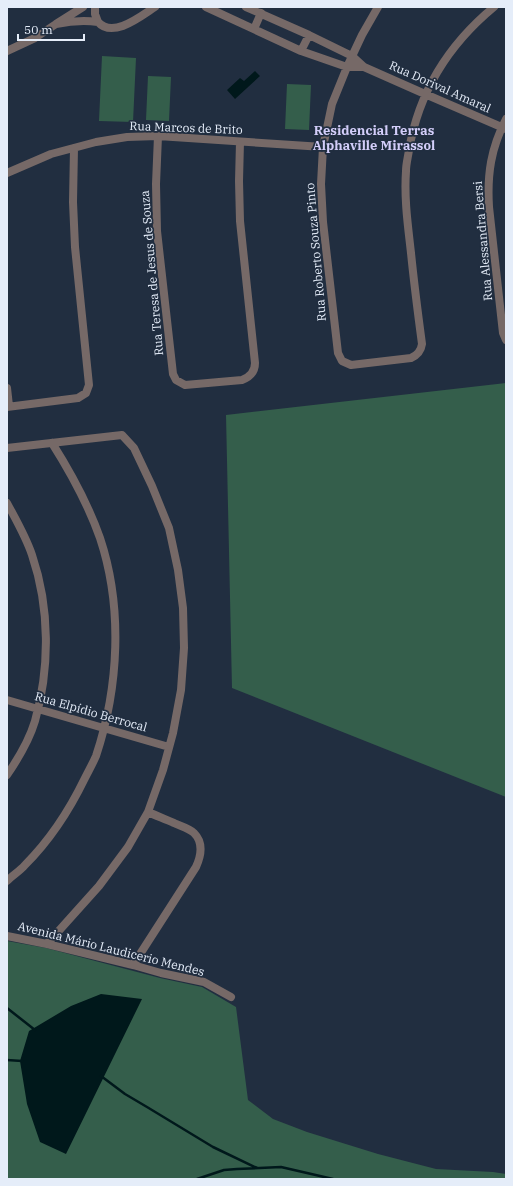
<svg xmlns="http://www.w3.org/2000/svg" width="513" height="1186" font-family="'IBM Plex Serif',serif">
  <rect width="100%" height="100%" fill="#212e40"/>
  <path fill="#345e4b" d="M102,56L136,58L133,122L99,121Z
    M148,76L171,77L169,121L146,120Z
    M287,84L311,85L309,130L285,129Z
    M506,383V797L232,688L226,415Z
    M7,941L46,948L160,978L202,987L236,1007L248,1100L273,1119L307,1132L378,1154L436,1169L493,1172L506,1174V1179H7Z"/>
  <path fill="#00181b" d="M255,71L260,76L235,99L227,90L240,78L244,81Z
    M101,994L142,999L66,1154L40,1142L27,1104L20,1061L29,1031L71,1006Z"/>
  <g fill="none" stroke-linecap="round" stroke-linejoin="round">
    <path stroke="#00181b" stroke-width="2.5" d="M7,1008L35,1030
      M7,1060L22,1061
      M101,1076L125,1094L147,1107L213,1147L257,1168
      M197,1179L224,1170L237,1169L281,1167L333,1179"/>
    <path stroke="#766967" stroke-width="8" d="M83,7L56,24C71,21 83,20 98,22C113,39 141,16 155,7
      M95,7V14L98,22
      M206,7L301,51L347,67H364
      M246,7L309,35L352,56L364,67L425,94L506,129
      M378,7L362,35L347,67L332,104L323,147L321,184L323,222L338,353L342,361L351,365L411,358C418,355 421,351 422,344C418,314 414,283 411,253C408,226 404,199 406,171C406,164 408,157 409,150C419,91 448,45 494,7
      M254,29L261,13
      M7,51L35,38L56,24
      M301,51L309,35
      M506,119C491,148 487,174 489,207L503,333L506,340
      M158,136L156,184L157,231L173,374L176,380L185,385L242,380C250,377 255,372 255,363L240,221L239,181L240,142
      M7,173L51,154L96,142L127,137L158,136L323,147
      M7,388L9,406
      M7,407L78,398L86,393L89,385L75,247L73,202L74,148
      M7,448L122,435L134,448L152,486L169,528L178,570L183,608L184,648L181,690L173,733L163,770L148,812L128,847L99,886L47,944
      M7,503C16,520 26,537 32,555C50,608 50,668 35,721C29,741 18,759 7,775
      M7,700L169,747
      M7,881C13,875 20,871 25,865C50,840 70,809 85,778C89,770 93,763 96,756C119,687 123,607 100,538C88,504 71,473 52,443
      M7,936L47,944L133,965L161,973L204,982L231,997
      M133,965L196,867C201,856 204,843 194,833C189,828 180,826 174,823C165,819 157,816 148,812"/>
  </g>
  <g text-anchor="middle" stroke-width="3.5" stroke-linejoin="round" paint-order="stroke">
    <g font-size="12" fill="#e5edf9" stroke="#212e40">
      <text transform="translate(440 87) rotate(24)" y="4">Rua Dorival Amaral</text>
      <text transform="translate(186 128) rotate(2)" y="4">Rua Marcos de Brito</text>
      <text transform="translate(483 241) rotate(-95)" y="4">Rua Alessandra Bersi</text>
      <text transform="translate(316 252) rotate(-95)" y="4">Rua Roberto Souza Pinto</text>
      <text transform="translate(152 273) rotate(-95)" y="4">Rua Teresa de Jesus de Souza</text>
      <text transform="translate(91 712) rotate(16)" y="4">Rua Elpídio Berrocal</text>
      <text transform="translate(111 949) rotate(14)" y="4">Avenida Mário Laudicerio Mendes</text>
    </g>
    <g font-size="13" font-weight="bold" fill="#d3cefa" stroke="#212e40">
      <text x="374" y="135">Residencial Terras<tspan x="374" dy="15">Alphaville Mirassol</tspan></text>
    </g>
  </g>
  <rect width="513" height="1186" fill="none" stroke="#e5edf9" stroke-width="16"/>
  <path d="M18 34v6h66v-6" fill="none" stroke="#e5edf9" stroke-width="2"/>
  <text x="24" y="34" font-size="12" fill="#e5edf9" stroke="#212e40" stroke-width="3" paint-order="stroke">50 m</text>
</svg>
